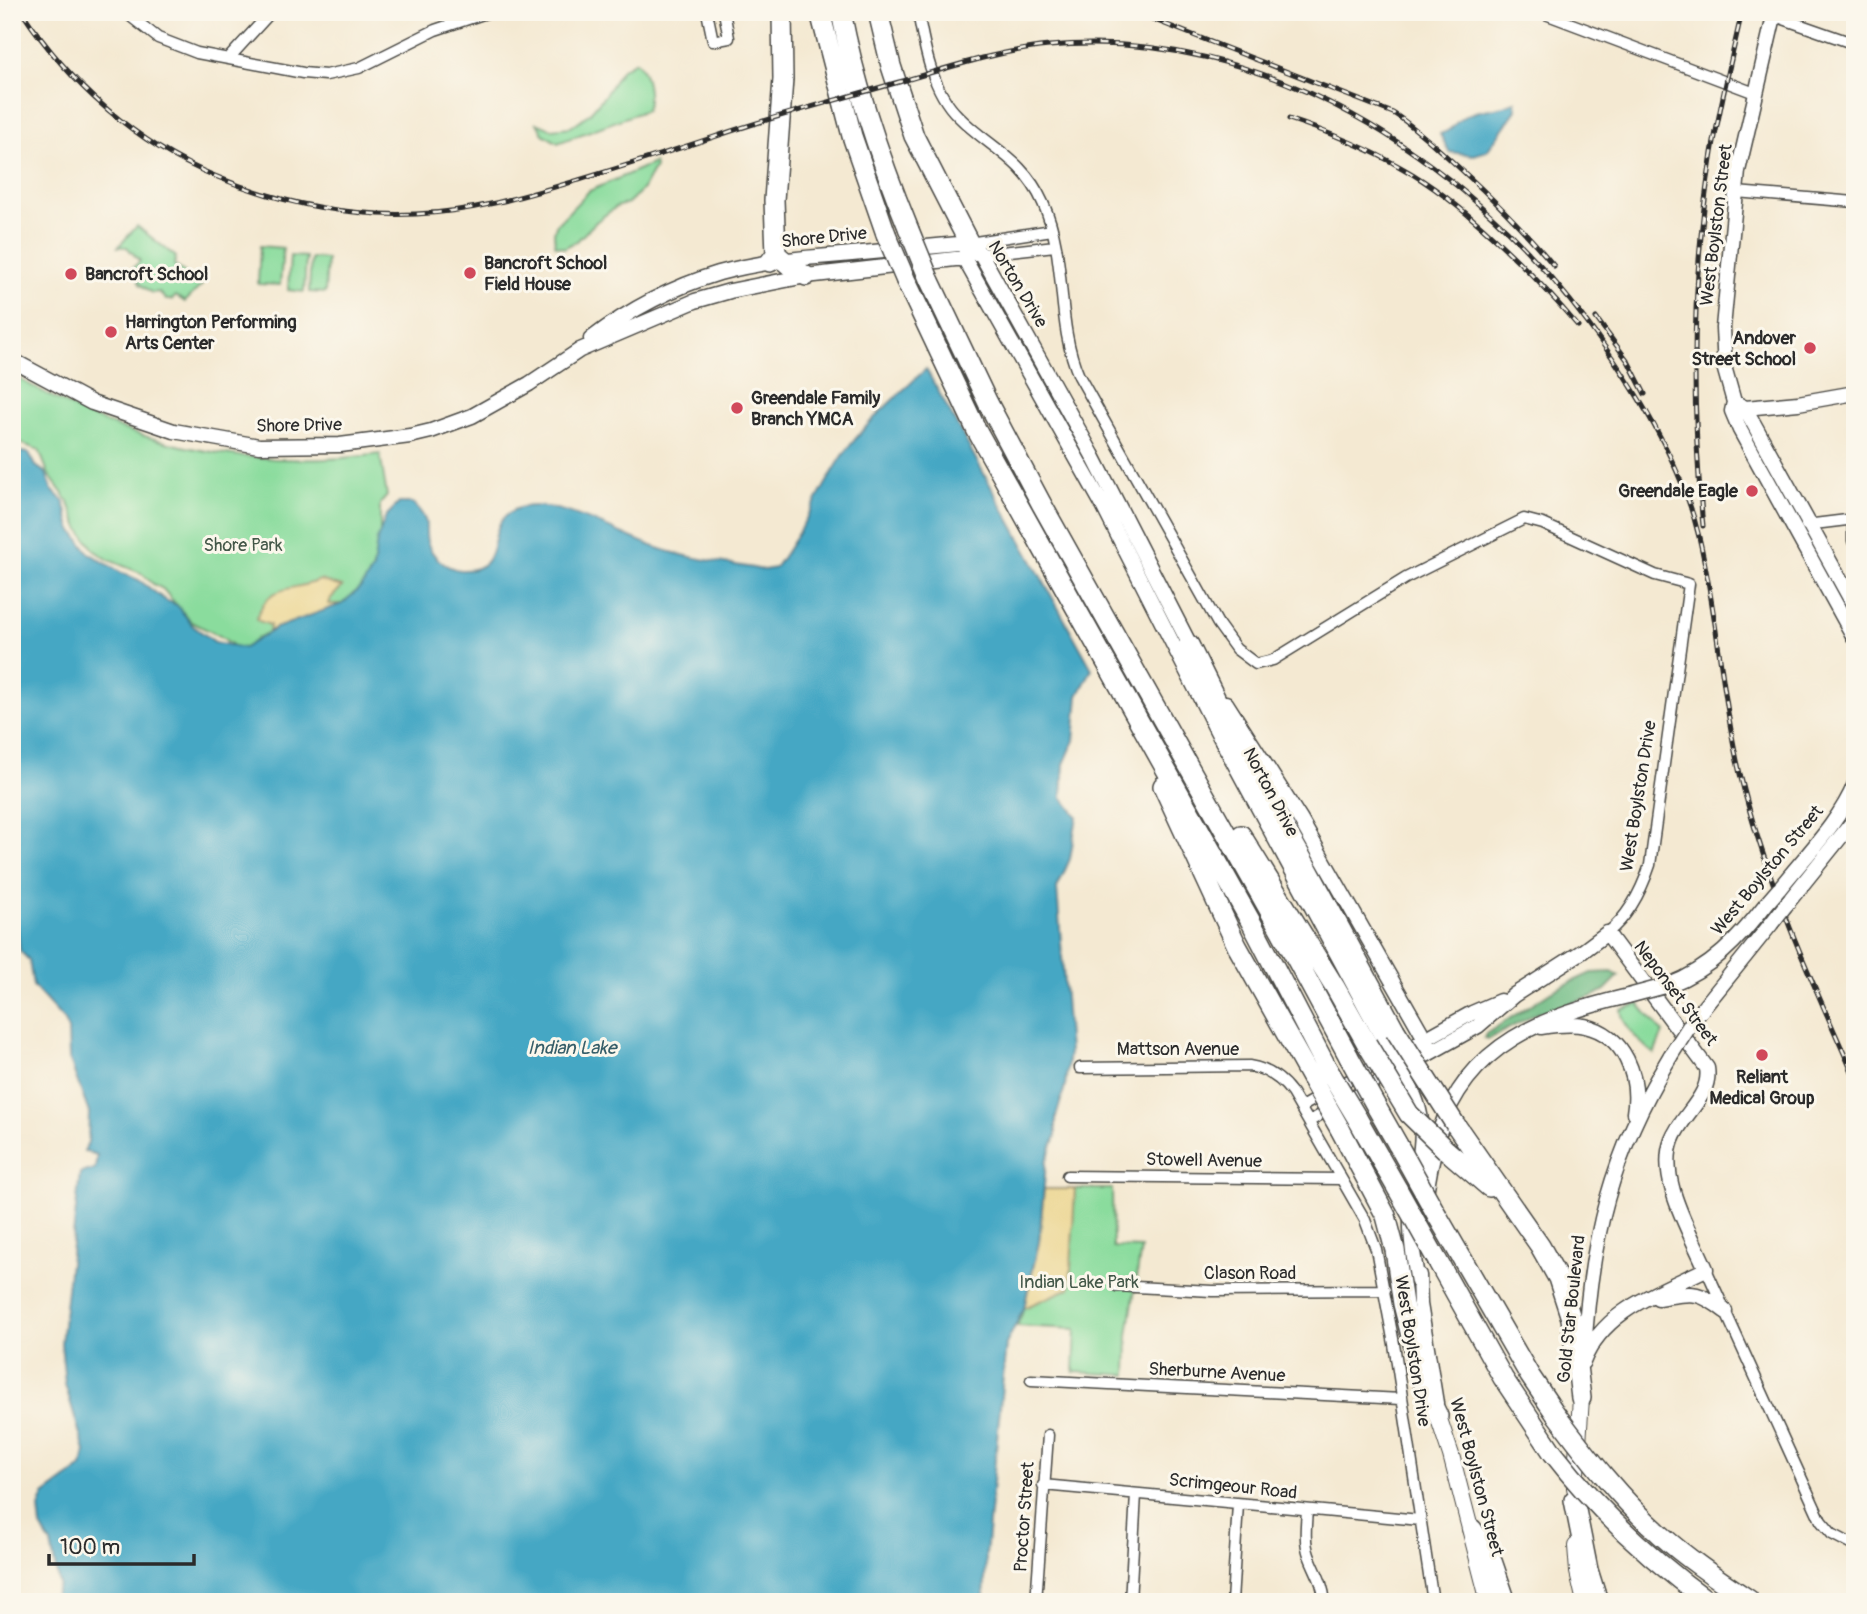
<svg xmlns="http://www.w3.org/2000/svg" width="1867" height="1614" font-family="Pangolin,sans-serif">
  <rect width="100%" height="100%" fill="#fbf7ec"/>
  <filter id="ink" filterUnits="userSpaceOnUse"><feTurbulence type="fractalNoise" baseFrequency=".0143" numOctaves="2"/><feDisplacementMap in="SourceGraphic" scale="14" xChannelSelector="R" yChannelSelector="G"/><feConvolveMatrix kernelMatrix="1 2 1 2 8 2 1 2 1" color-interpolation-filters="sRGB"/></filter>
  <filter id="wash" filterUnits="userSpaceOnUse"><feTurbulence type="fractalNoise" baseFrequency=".00686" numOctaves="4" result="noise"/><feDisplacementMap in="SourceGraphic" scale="28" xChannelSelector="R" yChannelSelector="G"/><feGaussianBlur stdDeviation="1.57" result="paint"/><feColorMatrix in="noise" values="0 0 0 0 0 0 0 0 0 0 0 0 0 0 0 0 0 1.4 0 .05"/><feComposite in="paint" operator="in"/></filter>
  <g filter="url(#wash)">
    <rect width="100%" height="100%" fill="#f4e9d2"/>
    <path fill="#8adc9d" stroke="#5a8464" stroke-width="2" d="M636,61C647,71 651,97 646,110L558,143L543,134L537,123L551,129L571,127L590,113L605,95L622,69Z
      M654,163L655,167L642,190L628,203L616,207L597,221L577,241L564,248L555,245L554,233L556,225L589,191Z
      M137,226L176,257L174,265L202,285L185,302L176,296L172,300H166L159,292L152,293L140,284L133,268L140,261L127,247H118Z
      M260,246L283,248L280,285L258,284Z
      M290,256L306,257L304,292L288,290Z
      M311,258L327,259L325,293L309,292Z
      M12,375C43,392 74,410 107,423C194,457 288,467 380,454L387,496L380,504V546L369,580L343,604L275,629L257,638L249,648L240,650L220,636L191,622L163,589L153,584L141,573L109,560L95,551L80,530L68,501L49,475L39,450L12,440Z
      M1639,1004L1663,1033L1654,1054C1641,1043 1623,1028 1621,1010Z
      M1044,1189H1112L1113,1247L1141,1248L1128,1335L1127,1375L1074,1372L1076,1329L1017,1326L1022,1314L1039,1242Z"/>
    <path fill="#6fbc84" stroke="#4d7458" stroke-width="2" d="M1612,972L1619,976L1605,990L1594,996L1538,1013L1489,1039L1484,1038L1486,1034L1552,991L1591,973Z"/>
    <path fill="#eeda9e" stroke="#8c8264" stroke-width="2" d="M320,580L342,587L331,598L329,604H342L269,631L270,625L256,620C269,582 287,593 320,580Z
      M1044,1189H1075L1070,1288L1024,1308L1039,1242Z"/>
    <path fill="#44a7c4" stroke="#386978" stroke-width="2" d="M1515,101L1516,110L1487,151L1474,155L1449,152L1440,134C1453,130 1452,125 1462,118C1478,107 1499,111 1515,101Z
      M926,369L1092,669L1078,696L1074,741L1064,764L1062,797L1077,816L1070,859L1057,888L1069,1052L1065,1086L1056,1117V1136L1046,1162L1039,1242L1028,1289L1024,1308L1006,1344L986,1555L984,1602H52L59,1585L51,1544L41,1527L39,1508L44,1495L82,1467L85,1451L65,1384L61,1343L80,1173L95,1169L97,1155L84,1151L88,1143L89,1113L69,1058L68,1030L63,1019L33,986L29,960L20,951L17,924L12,912V451L29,453L36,466L46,473L52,490L64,502L71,528L89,553L122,573L139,580L165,600L177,605L193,626L215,642L244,648L276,628L342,604L362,586L373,569L377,540L386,516L399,503H413C417,508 423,514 425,520C427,527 425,535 427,541C431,556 446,569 461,570C511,572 479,520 519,508C555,497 620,535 655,547C688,559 729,563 764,570L775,568C804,530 822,484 849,447C871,418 900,393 926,369Z"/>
  </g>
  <g filter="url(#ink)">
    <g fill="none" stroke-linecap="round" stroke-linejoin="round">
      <g stroke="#494844" stroke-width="13">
        <path id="street" d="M125,12L158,38L197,53L303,73L326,75L359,68L435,30L489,12
          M707,12L713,41L729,38L724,12
          M918,12C924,46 932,91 958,116C989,148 1023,158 1043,203C1068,257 1055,322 1079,376L1218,624L1236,649L1256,664L1273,660L1406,578L1524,519L1543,524L1655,575L1689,584L1650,865C1642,889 1628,917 1607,933
          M1540,12L1755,93
          M1775,16L1855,44
          M228,59L271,12
          M1736,192L1855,202
          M969,243L1052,230
          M974,255L1055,246
          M1806,525L1855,519
          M1080,1068L1249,1066C1268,1069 1281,1078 1292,1093L1365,1220L1376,1249L1394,1344L1433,1602
          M1301,1107L1381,1062
          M1310,1121L1389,1075
          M1067,1176L1341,1179
          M1706,1269L1821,1521L1832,1534L1855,1546
          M1116,1286L1212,1291L1385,1290
          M1031,1380L1401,1399
          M1043,1485L1420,1520
          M1307,1510C1306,1525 1304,1541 1309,1555C1316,1574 1322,1579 1325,1602
          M1036,1602L1048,1435
          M1130,1602L1136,1494
          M1232,1602L1238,1504"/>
      </g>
      <g stroke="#494844" stroke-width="17">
        <path id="secondary" d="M1775,12L1738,171L1723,328L1725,370L1734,402L1732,411L1740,430L1855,639
          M969,243L964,258L1101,502L1219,735L1399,1069C1439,1125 1415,1156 1411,1216C1410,1238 1414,1261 1418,1282
          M969,243L981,254L1092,454L1193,651
          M591,339C629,310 673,287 719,273C759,262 800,258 841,255C884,251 927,247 969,243
          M12,360L92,403L174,431L259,446L340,445L410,436L431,431L472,416L529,384L580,350L695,301L730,291L806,276L964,258
          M1734,402L1745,408L1855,607
          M1745,408L1798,403L1855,393
          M1855,506V541
          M1226,703L1300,819L1432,1051
          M1779,889C1805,856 1839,823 1855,784
          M1785,906L1855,819
          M1669,985C1711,969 1739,939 1766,904
          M1692,1022L1771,924
          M1541,1027C1555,1025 1571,1023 1585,1026C1625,1035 1640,1077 1634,1113
          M1418,1043L1472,1013L1500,1001
          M1426,1055L1478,1026L1514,995L1583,951L1607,933L1707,1068C1712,1096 1681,1115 1672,1140C1657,1179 1691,1233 1706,1269C1660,1292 1603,1310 1583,1362
          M1421,1233C1425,1200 1429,1166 1439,1133C1468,1043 1545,1016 1628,996
          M1419,1275L1420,1304L1436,1403
          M1658,1298C1692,1293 1697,1289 1725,1311
          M1584,1354C1590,1239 1611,1154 1671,1055"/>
      </g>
      <g stroke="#494844" stroke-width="18">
        <path id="primary" d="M1438,1416L1451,1455L1489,1602
          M1575,1488L1581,1398
          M1576,1546L1578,1572L1585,1602"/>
      </g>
      <g stroke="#494844" stroke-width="22">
        <path id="highway" d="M820,12L852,136L886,234
          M841,12C855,86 881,161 909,230
          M878,12L891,66L914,136L969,243
          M776,254L790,266L806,276
          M770,262L776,254L774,200L783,79L782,12
          M929,279L988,403L1041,503L1291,949L1349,1057
          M906,281L976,429L1251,922L1327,1068
          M1189,645L1241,750L1309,871L1395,1030
          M1163,786L1237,946L1311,1078
          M1241,835L1335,987L1367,1044
          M1377,1108L1398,1145
          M1357,1118L1398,1190
          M1455,1124L1540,1246L1558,1278L1571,1318L1581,1398
          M1340,1129L1386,1216L1395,1250L1403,1304L1424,1387L1438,1416
          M1446,1150L1489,1187
          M1438,1217L1530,1376L1555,1413
          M1437,1260L1503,1378L1553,1453
          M1574,1500L1588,1570L1598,1602
          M1472,1529L1490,1555L1506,1602"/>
      </g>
      <use href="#street" stroke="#fff" stroke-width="10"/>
      <use href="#secondary" stroke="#fff" stroke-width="14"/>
      <use href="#primary" stroke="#fff" stroke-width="16"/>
      <use href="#highway" stroke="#fff" stroke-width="19"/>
      <g stroke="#2b2b2b" stroke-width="5">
        <path id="rail" d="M22,12C69,83 136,144 215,176C279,203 346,217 416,214C472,212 525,196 579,180C624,166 669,152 714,137C774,116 837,100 899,82C948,68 997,51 1049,46C1262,26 1463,156 1586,321C1633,384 1681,460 1699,537C1719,620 1722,707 1744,790C1770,890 1813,984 1855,1078
          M1134,12L1393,113C1412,125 1427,139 1444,154C1483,189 1521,225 1554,266
          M1289,119C1328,132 1366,147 1402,168C1462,201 1533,273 1578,326
          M1596,318L1628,361L1645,394
          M1703,526C1691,402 1691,276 1712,153C1720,106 1731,59 1742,12"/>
      </g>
      <use href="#rail" stroke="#fbf7ec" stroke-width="2.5" stroke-dasharray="8" stroke-linecap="butt"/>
      <g stroke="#494844" stroke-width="17" stroke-linecap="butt">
        <path id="secondary-bridge" d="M1766,904L1779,889
          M1771,924L1785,906
          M1628,996L1669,985
          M1671,1055L1692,1022"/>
      </g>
      <g stroke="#494844" stroke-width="22" stroke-linecap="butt">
        <path id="highway-bridge" d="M909,230L929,279
          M886,234L906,281
          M1395,1030L1455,1124
          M1367,1044L1409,1114L1446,1150
          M1349,1057L1377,1108
          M1327,1068L1357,1118
          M1311,1078L1340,1129
          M1398,1145L1438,1217
          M1398,1190L1437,1260
          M1555,1413C1587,1456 1620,1499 1661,1535C1689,1560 1721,1581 1752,1602
          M1553,1453C1598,1511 1650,1559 1709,1602"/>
      </g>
      <use href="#secondary-bridge" stroke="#fff" stroke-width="14"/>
      <use href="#highway-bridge" stroke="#fff" stroke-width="19"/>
    </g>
  </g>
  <g fill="#d1495b" stroke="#fbf7ec" stroke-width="2.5">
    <circle cx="470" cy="273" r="7"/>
    <circle cx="71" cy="274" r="7"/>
    <circle cx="111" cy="332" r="7"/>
    <circle cx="1810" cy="348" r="7"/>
    <circle cx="737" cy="408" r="7"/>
    <circle cx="1752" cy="491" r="7"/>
    <circle cx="1762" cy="1055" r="7"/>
  </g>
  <g text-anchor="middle" stroke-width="6" stroke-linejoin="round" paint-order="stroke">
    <g font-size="18" fill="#2b2b2b" stroke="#fbf7ec">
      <text transform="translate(1716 225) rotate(-83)" y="6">West Boylston Street</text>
      <text transform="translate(824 237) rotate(-6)" y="6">Shore Drive</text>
      <text transform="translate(1018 284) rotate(59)" y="6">Norton Drive</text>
      <text transform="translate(299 425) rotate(-1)" y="6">Shore Drive</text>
      <text transform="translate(1271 792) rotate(62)" y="6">Norton Drive</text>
      <text transform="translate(1638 796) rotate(-81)" y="6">West Boylston Drive</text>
      <text transform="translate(1767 870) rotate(-50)" y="6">West Boylston Street</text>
      <text transform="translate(1676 993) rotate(53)" y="6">Neponset Street</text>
      <text x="1178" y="1055">Mattson Avenue</text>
      <text transform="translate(1204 1160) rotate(1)" y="6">Stowell Avenue</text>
      <text x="1250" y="1279">Clason Road</text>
      <text transform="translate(1571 1309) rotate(-84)" y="6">Gold Star Boulevard</text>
      <text transform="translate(1413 1351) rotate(81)" y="6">West Boylston Drive</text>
      <text transform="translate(1217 1372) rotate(3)" y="6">Sherburne Avenue</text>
      <text transform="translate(1477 1477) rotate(75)" y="6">West Boylston Street</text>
      <text transform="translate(1233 1486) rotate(6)" y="6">Scrimgeour Road</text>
      <text transform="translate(1024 1517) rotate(-86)" y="6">Proctor Street</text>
    </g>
    <g font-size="18" font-weight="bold" fill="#2b2b2b" stroke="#fbf7ec" text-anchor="start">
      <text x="484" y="269">Bancroft School<tspan x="484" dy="21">Field House</tspan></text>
      <text x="85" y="280">Bancroft School</text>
      <text x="125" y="328">Harrington Performing<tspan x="125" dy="21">Arts Center</tspan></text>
      <text x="1796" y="344" text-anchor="end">Andover<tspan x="1796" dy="21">Street School</tspan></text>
      <text x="751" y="404">Greendale Family<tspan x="751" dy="21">Branch YMCA</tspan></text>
      <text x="1738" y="497" text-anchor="end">Greendale Eagle</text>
      <text x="1762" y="1083" text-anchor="middle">Reliant<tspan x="1762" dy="21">Medical Group</tspan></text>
    </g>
    <g font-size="18" fill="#435748" stroke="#fbf7ec">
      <text x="243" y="551">Shore Park</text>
      <text x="1079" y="1288">Indian Lake Park</text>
    </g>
    <g font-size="19" font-style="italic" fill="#355d68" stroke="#fbf7ec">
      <text x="572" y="1054">Indian Lake</text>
    </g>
  </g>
  <rect width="1867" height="1614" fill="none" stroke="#fbf7ec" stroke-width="42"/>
  <path d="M49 1554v10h145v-10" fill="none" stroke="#2b2b2b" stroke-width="3.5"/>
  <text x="60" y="1554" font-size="21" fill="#2b2b2b" stroke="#fbf7ec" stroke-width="5" paint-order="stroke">100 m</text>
</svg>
